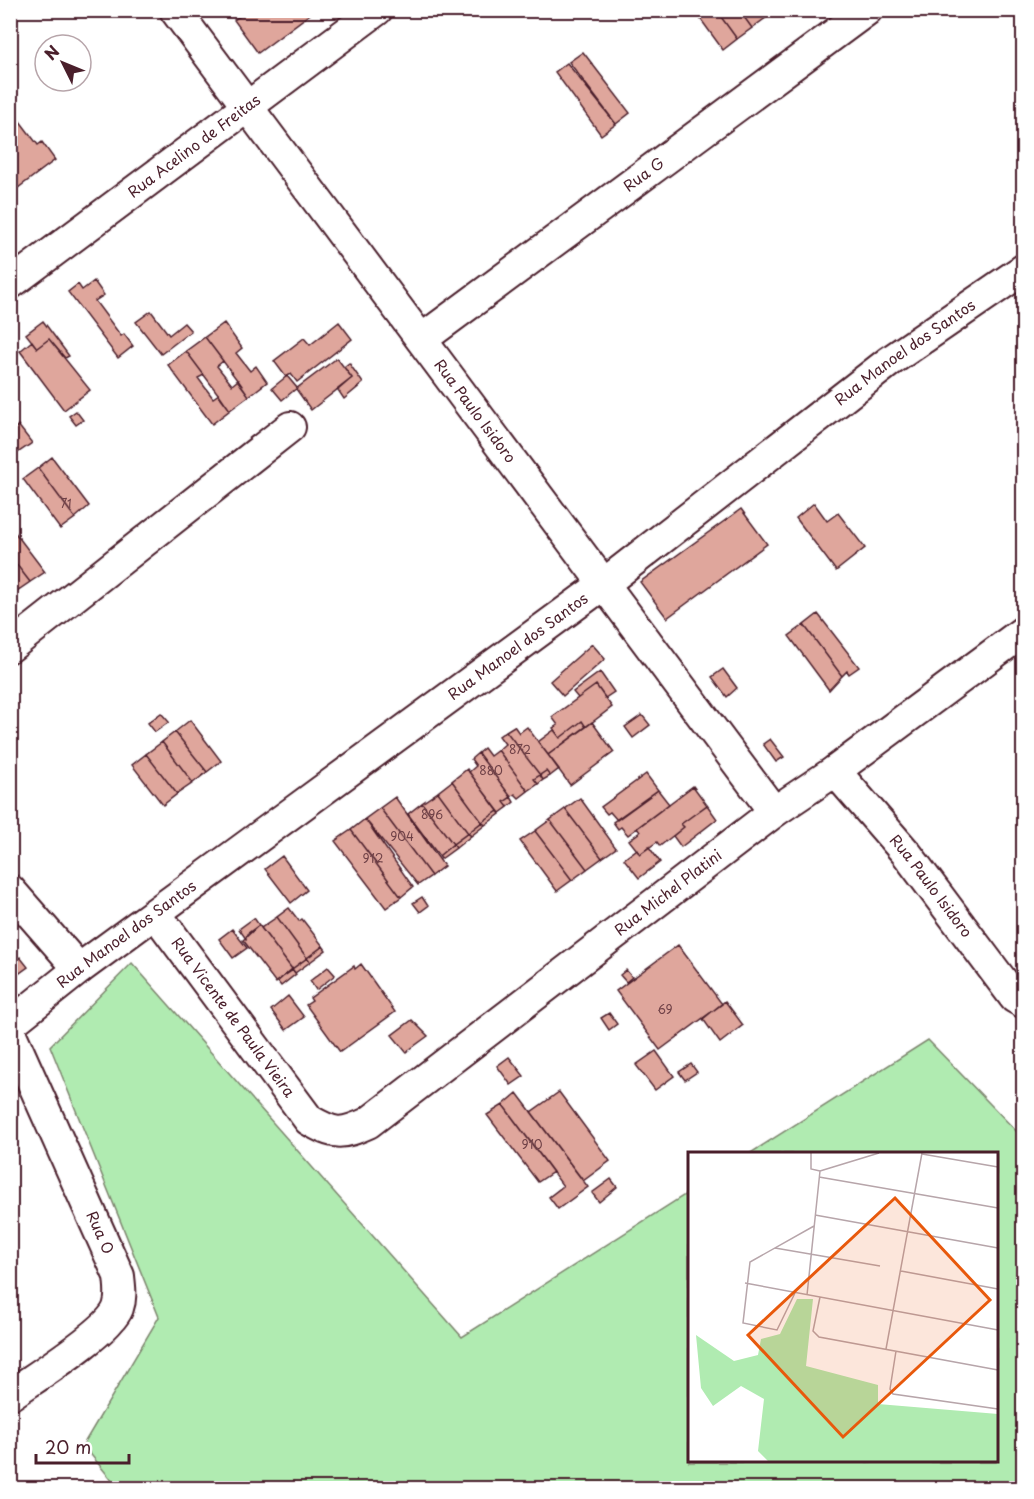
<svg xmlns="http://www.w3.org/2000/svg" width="1034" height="1499" font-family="'Playpen Sans',sans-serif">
  <rect width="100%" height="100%" fill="#fff"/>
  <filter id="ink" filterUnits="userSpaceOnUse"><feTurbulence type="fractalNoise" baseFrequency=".0167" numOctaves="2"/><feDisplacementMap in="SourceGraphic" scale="12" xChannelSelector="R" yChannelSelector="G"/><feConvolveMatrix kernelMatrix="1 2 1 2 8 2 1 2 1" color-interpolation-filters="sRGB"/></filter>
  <g filter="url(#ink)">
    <path fill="#b0ebb1" stroke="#7d856e" stroke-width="1.5" d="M132,963L462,1337L689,1192V1462H996V1154H749L928,1040L1023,1138V1488H118L83,1445L159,1317L50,1046Z"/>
    <path fill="#dfa69c" stroke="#4a1f2b" stroke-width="1.5" d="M234,10H247L239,17Z
      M247,10H314V11L258,53L234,20Z
      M694,10H716L737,39L723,50Z
      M716,10H739L752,28L737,39Z
      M739,10H762L767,17L752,28Z
      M762,10H775L767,17Z
      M583,52L630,113L616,124L569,62Z
      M567,63L616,124L601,135L555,72Z
      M13,112L38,145L42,142L55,160L10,194V113Z
      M94,281L104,295L95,301L121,336L124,334L133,346L118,358L68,292L78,284L82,290Z
      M151,311L169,335L184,323L191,331L161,354L136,322Z
      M43,321L69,356L65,358L49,339L37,348L26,334Z
      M339,322L352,339L297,382L291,374L286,377L274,361L304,338L310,345Z
      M224,323L242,348L236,353L250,371L256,366L267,382L249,396L205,337Z
      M205,337L223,361L217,366L232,385L238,380L249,396L230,410L186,351Z
      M49,339L90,390L64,410L20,351L32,341L37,348Z
      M186,351L204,375L198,378L213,398L219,394L230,410L212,424L168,365Z
      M337,358L352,378L311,410L296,389Z
      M349,363L363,383L344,399L338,390L352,378L344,367Z
      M287,376L297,388L282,400L272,388Z
      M76,411L83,420L76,425L69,416Z
      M10,421L16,428L18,425L32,443L10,458Z
      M52,457L89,506L75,518L38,468Z
      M38,468L75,518L60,529L23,479Z
      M814,503L827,521L838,513L865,548L836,571L796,518Z
      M741,509L767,544L667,618L640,582Z
      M10,526L45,572L30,582L10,556Z
      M10,556L30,582L14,593L10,587Z
      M818,614L859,667L849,674L847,671L842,676L804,625Z
      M804,625L842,676L829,690L789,636Z
      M592,644L605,659L563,696L550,681Z
      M723,669L737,688L727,697L712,677Z
      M600,672L614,692L605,698L596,685L578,698L573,692Z
      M596,685L612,707L586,727L582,721L560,738L553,728L558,725L552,717Z
      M161,713L169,722L155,732L148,723Z
      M642,715L650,725L633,738L625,727Z
      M190,720L221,761L207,772L175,732Z
      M582,721L586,727L548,755L538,742L554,730L560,738Z
      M592,722L614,752L570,785L548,755Z
      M514,726L519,733L527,727L559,769L550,776L546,771L540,775L506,731Z
      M506,731L540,775L534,779L538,784L528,791L498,750L505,744L499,736Z
      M175,732L207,772L193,783L162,742Z
      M770,739L784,757L776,762L763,744Z
      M162,742L193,783L177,794L146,754Z
      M484,748L490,756L498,750L528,791L519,798L515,794L511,797L478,753Z
      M478,753L511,797L504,802L508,807L500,813L469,772L476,766L471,759Z
      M146,754L177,794L163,805L132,765Z
      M467,769L498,811L482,822L452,781Z
      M546,771L550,776L543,780L540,775Z
      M646,774L658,790L617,820L610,812L607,814L601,807Z
      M540,775L543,780L538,784L534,779Z
      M452,781L482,822L468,833L438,792Z
      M693,786L707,805L681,824L684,827L660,846L657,842L640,854L629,840L640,832L637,828Z
      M658,790L669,804L628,835L621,827L618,829L613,822Z
      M438,792L468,833L453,844L422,803Z
      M395,797L444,866L431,876L380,808Z
      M511,797L514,802L508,807L504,802Z
      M580,798L616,848L602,858L565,809Z
      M422,803L453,844L439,856L408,814Z
      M707,805L717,819L681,847L673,836L684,827L681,824Z
      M380,808L431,876L418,885L365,819Z
      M565,809L602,858L587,869L550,820Z
      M498,811L500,814L485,825L482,822Z
      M365,819L413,887L401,897L351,830Z
      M550,820L587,869L572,880L535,831Z
      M482,822L485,825L471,836L468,833Z
      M351,830L401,897L386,908L335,841Z
      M535,831L572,880L557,891L520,841Z
      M468,833L471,836L456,848L453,844Z
      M453,844L456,848L441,859L439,856Z
      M649,847L660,862L639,878L624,859L636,850L640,854Z
      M282,856L307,890L291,903L265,869Z
      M422,897L428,906L420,912L413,903Z
      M289,908L299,921L302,919L323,946L307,958L277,917Z
      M277,917L307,958L292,969L261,928Z
      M254,918L259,925L247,934L246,939L239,929Z
      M259,925L292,969L276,983L243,940Z
      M232,929L247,948L233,958L219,939Z
      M678,945L722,1004L660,1050L616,991Z
      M323,946L326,950L310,962L307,958Z
      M20,957L28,967L10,980V964Z
      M307,958L310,962L295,973L292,969Z
      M361,964L395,1012L340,1052L306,1005L312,1001L310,998L354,966L355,969Z
      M328,967L335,975L316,990L310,981Z
      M293,970L296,974L281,986L277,981Z
      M626,970L632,977L626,982L620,975Z
      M288,996L304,1017L286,1030L271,1010Z
      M725,1001L743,1025L720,1043L703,1019Z
      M609,1013L617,1024L609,1030L601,1018Z
      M412,1020L428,1036L406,1052L392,1035Z
      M656,1051L674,1076L655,1090L636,1065Z
      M509,1057L524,1076L511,1085L497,1066Z
      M691,1064L697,1072L685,1080L679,1072Z
      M559,1092L610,1161L583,1181L531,1112Z
      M517,1093L588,1187L558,1209L549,1197L563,1186L503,1105Z
      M503,1105L553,1172L538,1182L487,1115Z
      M611,1179L617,1187L599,1202L592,1193Z"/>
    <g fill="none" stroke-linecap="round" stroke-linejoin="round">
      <g stroke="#4a1f2b" stroke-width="34">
        <g id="street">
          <path id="s1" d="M175,10L774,812"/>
          <path id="s2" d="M10,284L377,10"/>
          <path id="s3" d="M422,339L867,10"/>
          <path d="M10,647L290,427"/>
          <path id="s4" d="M835,771L907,854L1015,998L1024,1003"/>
          <path d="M10,890L79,969"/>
          <path id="s5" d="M156,914L309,1120C335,1135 341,1135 368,1123L774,812L835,771L1024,631"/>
          <path id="s6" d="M10,1024L79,969L605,583L890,361L1024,269"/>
          <path id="s7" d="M10,1032L119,1276C120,1287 122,1297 118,1308C109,1332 34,1378 10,1395"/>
        </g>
      </g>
      <use href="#street" stroke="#fff" stroke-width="30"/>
    </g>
  </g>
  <g text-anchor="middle" stroke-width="5" stroke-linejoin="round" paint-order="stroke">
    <g font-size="12" fill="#6f4147">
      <text x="66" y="508">71</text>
      <text x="520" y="754">872</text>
      <text x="491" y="775">880</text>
      <text x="432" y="819">896</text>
      <text x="402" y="841">904</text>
      <text x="373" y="863">912</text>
      <text x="665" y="1014">69</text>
      <text x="532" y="1149">910</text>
    </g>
    <g font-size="15" fill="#4a1f2b" stroke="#fff">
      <text dy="5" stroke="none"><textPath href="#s2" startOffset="230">Rua Acelino de Freitas</textPath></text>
      <text dy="5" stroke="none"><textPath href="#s3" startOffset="276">Rua G</textPath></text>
      <text dy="5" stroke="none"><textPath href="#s6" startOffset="1119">Rua Manoel dos Santos</textPath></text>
      <text dy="5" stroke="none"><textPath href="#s1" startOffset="501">Rua Paulo Isidoro</textPath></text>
      <text dy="5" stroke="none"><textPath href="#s6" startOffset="633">Rua Manoel dos Santos</textPath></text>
      <text dy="5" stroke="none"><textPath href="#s4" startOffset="150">Rua Paulo Isidoro</textPath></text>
      <text dy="5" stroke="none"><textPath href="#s5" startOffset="698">Rua Michel Platini</textPath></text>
      <text dy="5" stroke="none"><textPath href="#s6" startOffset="147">Rua Manoel dos Santos</textPath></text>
      <text dy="5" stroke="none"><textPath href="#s5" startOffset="129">Rua Vicente de Paula Vieira</textPath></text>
      <text dy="5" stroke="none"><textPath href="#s7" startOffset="220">Rua O</textPath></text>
    </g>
  </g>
  <g transform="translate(688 1152)">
    <rect width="310" height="310" fill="#fff"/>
    <path d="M109,147H125L118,214L190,233V252L310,262V309H80L70,299L76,247L53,234L25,254L13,236L8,183L46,209L70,203L73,187L92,182Z" fill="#b0ebb1"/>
    <path fill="none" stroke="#b7a5aa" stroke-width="1.5" d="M123,1V17L132,19M234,2L310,15M132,19L191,1M131,25L310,56M127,63L310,96M87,96L192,114M213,119L310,137M57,131L310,178M107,141L89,178L55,171L62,110L126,74M119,143L132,19M132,145L125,179L131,185L310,218M198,197L234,1M208,199L202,237L205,242L310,257"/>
    <path fill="#e8590c" fill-opacity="0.15" stroke="#e8590c" stroke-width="3" d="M207,46L302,148L155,285L60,183Z"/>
    <rect width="310" height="310" fill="none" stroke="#4a1f2b" stroke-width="3"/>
  </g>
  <rect width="1034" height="1499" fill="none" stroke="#fff" stroke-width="36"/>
  <rect x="18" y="18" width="998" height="1463" fill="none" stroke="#4a1f2b" stroke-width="2" filter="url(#ink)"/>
  <g transform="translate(63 63) rotate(313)"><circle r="28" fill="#ffffff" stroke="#b7a5aa" stroke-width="1.5"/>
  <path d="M0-4.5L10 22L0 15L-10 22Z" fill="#4a1f2b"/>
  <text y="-9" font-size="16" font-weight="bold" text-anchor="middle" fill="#4a1f2b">N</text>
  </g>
  <path d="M36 1454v9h93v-9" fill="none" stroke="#4a1f2b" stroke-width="3"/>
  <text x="45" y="1454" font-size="18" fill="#4a1f2b" stroke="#ffffff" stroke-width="4.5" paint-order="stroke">20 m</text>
</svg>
